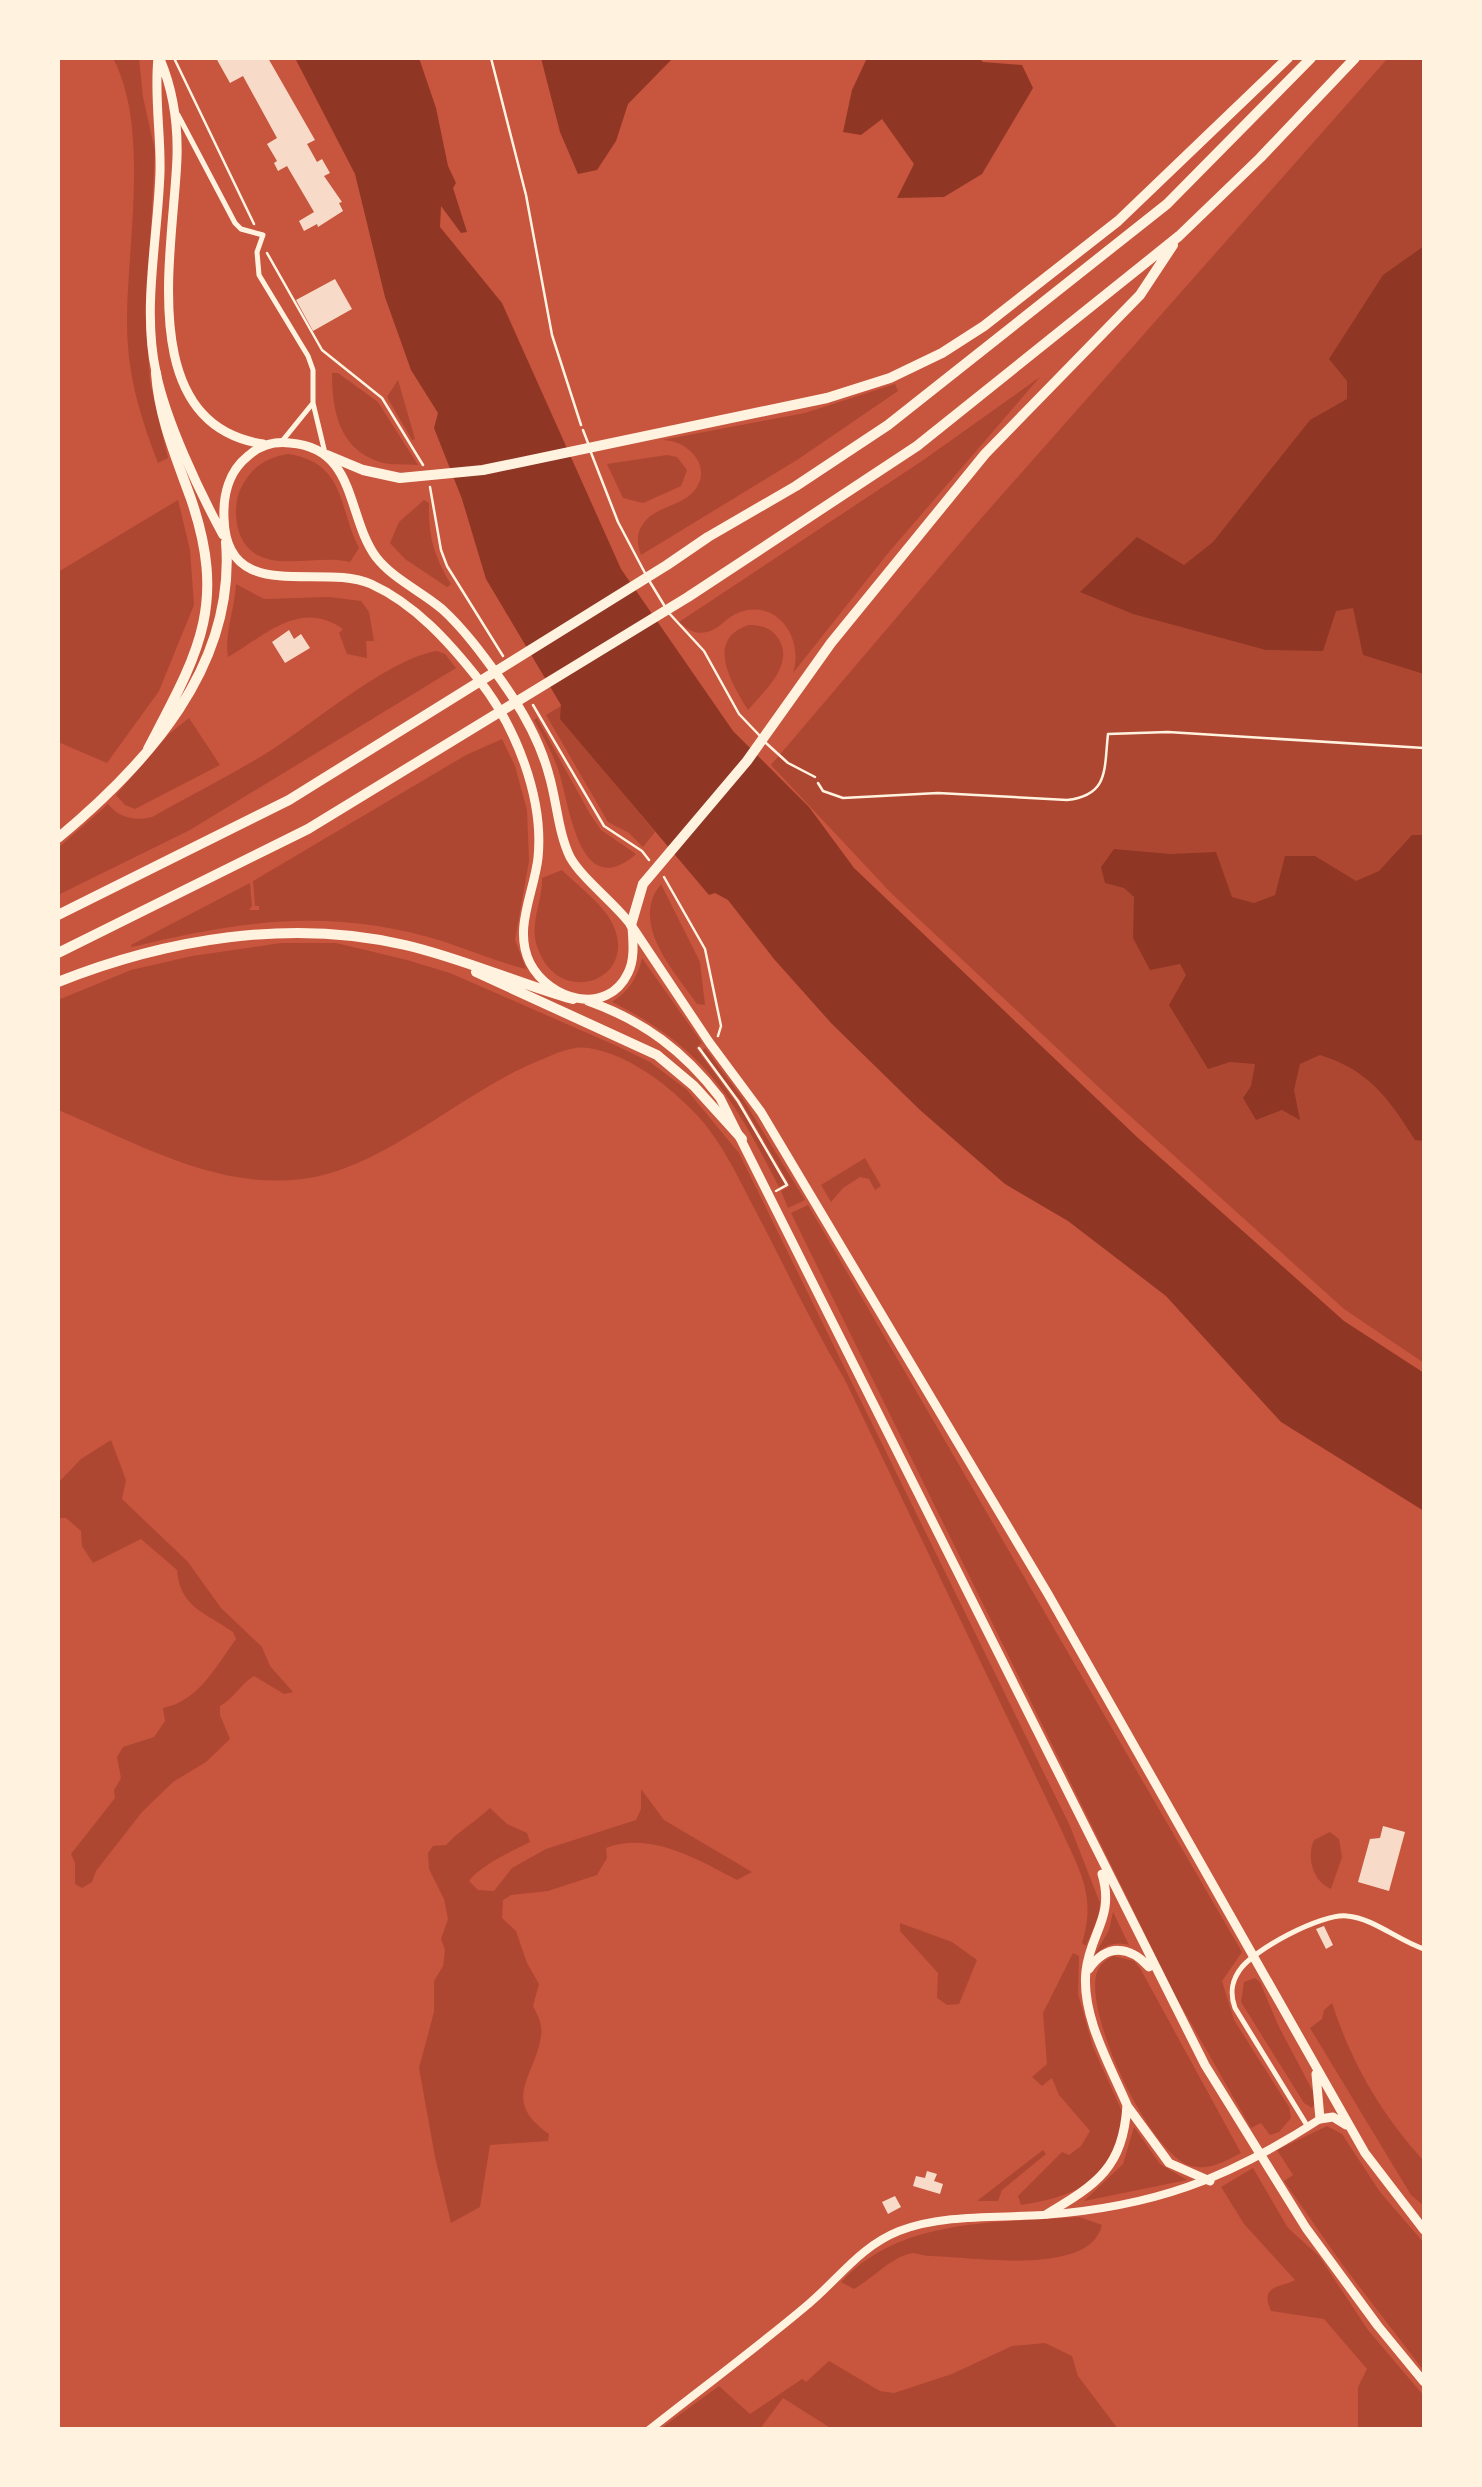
<svg xmlns="http://www.w3.org/2000/svg" width="1482" height="2487" font-family="'Archivo Narrow',sans-serif">
  <rect width="100%" height="100%" fill="#c8553d"/>
  <path fill="#ae4732" d="M113,58H139L143,97L155,151L146,325L150,382L168,458L158,463C140,415 127,375 127,322C127,243 150,129 113,58Z
    M1388,58H1424V1363L1344,1309L1120,1107L892,894L771,765L977,523Z
    M332,373H338L378,402L418,465C406,464 388,466 377,461C338,447 332,408 332,373Z
    M1040,377L889,552L793,673C804,639 778,599 740,612C727,616 720,629 707,632C695,635 687,629 679,622L922,461Z
    M398,380L415,439L412,440L387,397Z
    M895,384L898,391L797,460L641,555C637,544 636,533 643,524C653,508 677,507 691,494C716,470 690,440 662,440L805,413Z
    M288,454C346,463 338,507 359,548L350,562C314,552 253,581 238,529C235,516 235,502 240,490C250,468 265,458 288,454Z
    M667,455L677,457L687,470L681,486L643,503L623,498L607,464Z
    M178,500L190,550L194,605L159,691L107,763L58,742V572Z
    M424,500L429,503C428,535 434,557 451,584L447,587L405,559L390,543L399,522Z
    M236,584L264,599L330,597L361,601L369,612L374,641H366L367,658L347,654L339,633L343,629C300,599 266,635 228,657C224,634 235,608 236,584Z
    M749,625C761,625 771,628 778,638C796,664 763,692 748,710C732,684 704,639 749,625Z
    M437,651L445,654L456,668L190,830L58,895V848L108,804C119,818 135,821 152,817C192,794 234,774 273,749C315,722 390,658 437,651Z
    M561,706V719L655,832L643,847L629,833L608,822L546,715Z
    M189,718L220,765L135,809L125,805L116,795L169,734Z
    M537,718L590,814L601,830L636,854C579,904 570,805 558,769C552,752 543,736 534,720Z
    M502,739L515,766L527,810L529,861L515,940L526,969C498,962 472,951 445,942C334,907 242,920 132,947L131,945L250,883L252,906L249,910H259V906H255L253,881L466,755Z
    M562,870C579,887 605,905 614,927C637,983 556,1008 537,946C529,923 543,901 542,878Z
    M661,884L700,962L705,1005L697,1004C674,971 629,923 661,884Z
    M281,943H336L407,960L450,973L617,1046L650,1062L686,1089L739,1153L1070,1826L1100,1903L1099,1915L1086,1946L1082,1943C1097,1895 1079,1870 1060,1827L844,1378C810,1322 783,1262 752,1204C735,1171 718,1135 691,1109C663,1081 628,1055 589,1048C571,1045 553,1055 538,1061C462,1092 382,1170 302,1179C216,1190 135,1142 58,1110V1000L131,970L192,956Z
    M642,958L702,1043L696,1048L743,1112L785,1184L779,1187C733,1098 705,1048 612,1002C629,991 638,977 642,958Z
    M705,1048L743,1099L805,1200L788,1208L781,1191L790,1186L742,1103L702,1051Z
    M865,1158L881,1186L875,1190L869,1179L860,1177L843,1188L831,1202L821,1185Z
    M808,1205L1242,1952L1222,1981L1234,2020L1289,2107L1291,2118L1279,2132L1270,2135L1261,2123L1251,2128L1176,1997L791,1213Z
    M111,1440L126,1480L122,1499L188,1562L221,1608L262,1647L270,1666L293,1692L284,1694L254,1676C240,1684 235,1698 220,1706V1715L230,1739L206,1762L173,1782L142,1812L96,1871L92,1882L82,1888L75,1884V1863L71,1854L115,1798L114,1790L121,1778L117,1757L123,1747L154,1737L165,1721L163,1708C199,1701 216,1666 236,1639L233,1632C204,1612 180,1607 177,1570L141,1539L93,1563L82,1546L81,1531L66,1518H58V1483L81,1459Z
    M641,1789L664,1820L752,1872L737,1880C697,1859 650,1831 606,1848L607,1858L597,1875L548,1891L511,1895L503,1900L502,1918L516,1931L527,1963L539,1984L533,2006C538,2016 543,2024 541,2036C535,2077 500,2100 549,2134L548,2141L490,2145L480,2207L451,2223L435,2157L419,2068L434,2012V1981L443,1966L445,1950L441,1939L448,1919L444,1899L429,1869L428,1853L433,1846L446,1845C460,1830 475,1822 490,1808L507,1824L527,1833L530,1842C512,1851 480,1866 469,1881L478,1890L494,1891L512,1868L546,1849L636,1820L641,1809Z
    M1330,1832L1339,1839L1342,1857L1331,1889C1313,1881 1306,1858 1314,1840Z
    M1113,1912L1129,1945C1114,1941 1105,1945 1094,1956L1109,1930Z
    M900,1923L952,1942L977,1960L959,2004L947,2005L937,1998L938,1973L900,1931Z
    M1073,1953L1079,1956L1078,1994L1093,2047L1125,2118C1119,2132 1114,2150 1106,2163C1090,2192 1051,2200 1021,2205L1018,2196L1062,2152L1069,2155L1081,2146L1090,2131L1059,2095L1052,2078L1042,2086L1032,2077L1047,2064L1043,2013Z
    M1113,1956L1134,1961L1140,1968L1241,2153C1225,2161 1210,2171 1191,2166C1149,2154 1083,2012 1097,1972C1100,1964 1106,1960 1113,1956Z
    M1255,1978L1260,1982L1278,2025L1317,2099L1312,2108L1304,2103L1241,2002L1244,1982Z
    M1332,2003C1352,2064 1381,2114 1424,2161V2206L1411,2195L1310,2028L1322,2019L1324,2010Z
    M1327,2126L1342,2134L1380,2192L1424,2243V2371L1342,2264L1284,2181L1293,2175L1277,2150Z
    M1134,2127L1160,2164L1187,2180L1084,2201L1123,2164Z
    M1043,2150L1046,2154L1002,2190L998,2201H977Z
    M1253,2168L1288,2228L1319,2256L1368,2330L1424,2396V2429H1358V2387L1367,2369L1324,2319L1271,2311C1259,2284 1281,2288 1295,2280L1244,2224L1221,2187Z
    M1079,2217L1102,2225C1090,2278 969,2256 928,2256C925,2256 916,2253 913,2253C892,2256 871,2280 854,2289L841,2282C900,2217 999,2223 1079,2217Z
    M1045,2343L1072,2356L1078,2376L1118,2429H832L783,2398L760,2429H660L719,2386L750,2414L802,2379L806,2382L829,2361L880,2391L894,2393L952,2374L1012,2346Z"/>
  <path fill="#8f3625" d="M295,58H419L436,108L448,166L456,183L453,188L467,232L461,233L441,206L440,227L502,303L621,569L733,731L809,807L854,868L1137,1137L1344,1321L1424,1373V1511L1281,1422L1166,1296L1068,1221L1005,1184L920,1110L832,1024L774,959L728,900L715,893L709,895L560,719L561,705L486,579L462,499L434,428L438,413L411,370L385,297L355,174Z
    M541,58H673L628,104L616,141L597,170L578,174L560,132Z
    M867,58H978L983,62L1022,65L1033,88L982,174L944,197L897,198L914,164L882,119L861,135L843,132L852,90Z
    M1424,246V674L1363,655L1353,608L1336,611L1323,651L1266,650L1133,614L1080,592L1137,537L1184,565L1213,542L1310,420L1347,399V381L1329,359L1383,275Z
    M1412,835H1424V1141L1415,1140C1389,1099 1369,1070 1320,1055L1300,1064L1294,1090L1300,1120L1282,1110L1256,1120L1243,1098L1251,1086L1255,1064L1230,1062L1208,1069L1169,1005L1186,975L1180,964L1150,970L1133,938L1134,897L1124,888L1105,883L1101,867L1114,849L1170,854L1216,852L1232,897L1254,903L1275,895L1285,856H1315L1356,881L1379,871Z"/>
  <path fill="#f7dbc8" d="M216,58H268L315,140L307,144L317,162L322,159L330,173L324,176L342,202L339,203L343,211L318,227L317,224L304,231L299,221L314,212L287,166L278,171L274,163L277,161L267,144L277,138L243,76L230,83Z
    M335,279L352,309L313,331L296,300Z
    M289,630L294,639L301,634L310,648L285,663L272,642Z
    M1383,1826L1405,1832L1389,1891L1358,1882L1370,1839L1380,1838Z
    M1324,1926L1333,1945L1326,1949L1316,1929Z
    M927,2171L937,2174L934,2181L943,2184L940,2194L913,2186L916,2176L925,2178Z
    M895,2196L901,2207L888,2214L882,2202Z"/>
  <g fill="none" stroke-linecap="round" stroke-linejoin="round">
    <path stroke="#fff3e0" stroke-width="2.5" d="M174,58L254,224
      M491,58L526,195L552,335L581,425
      M267,253L322,350L382,398L423,465
      M430,487L441,550L447,566L503,656
      M533,705L604,826L642,851L649,860
      M818,783L823,791L843,798L938,793L1067,800C1109,795 1104,770 1108,734L1168,732L1424,748
      M664,877L705,949L721,1026L718,1036
      M699,1048L738,1101L787,1185L776,1191"/>
    <path stroke="#fff3e0" stroke-width="2.5" d="M583,430L588,443
      M590,450L618,522L646,575
      M650,582L664,605
      M668,612L704,651L739,714L761,737
      M766,743L788,763L815,777"/>
    <path stroke="#fff3e0" stroke-width="5" d="M178,115L235,223L241,229L263,235L257,252L259,275L308,356L313,370V403L325,453
      M283,440L313,403
      M1308,2127L1235,2008C1230,1994 1231,1983 1239,1971C1252,1950 1322,1913 1347,1916C1373,1918 1399,1941 1424,1949"/>
    <path stroke="#fff3e0" stroke-width="8" d="M649,2430C701,2389 755,2349 805,2307C838,2280 859,2247 899,2231C943,2214 996,2218 1043,2215C1153,2207 1228,2179 1320,2119"/>
    <path stroke="#fff3e0" stroke-width="9" d="M158,58C154,96 161,134 160,172C158,237 142,308 156,372C166,421 199,491 223,535
      M160,59C173,90 178,123 177,157C174,248 133,424 263,444
      M632,927C633,942 635,959 628,973C607,1017 549,1000 530,963C513,929 534,893 538,858C544,798 516,727 479,680C449,642 415,604 371,584C320,562 226,606 224,518C223,495 229,471 248,456C260,445 274,441 290,443C357,448 346,516 376,557C393,579 421,591 442,609C464,629 483,655 501,680C521,708 540,741 549,775C557,802 558,832 570,857C583,880 614,902 631,925L709,1042L761,1112L1048,1594L1365,2153L1424,2230
      M588,1001C644,1021 684,1051 720,1098L1205,2065L1306,2228L1378,2326L1424,2382
      M1089,1969C1107,1943 1130,1946 1149,1967
      M1316,2074L1320,2119L1333,2117L1346,2125
      M1128,2107L1169,2163L1210,2181
      M1047,2214C1097,2184 1123,2168 1127,2105C1110,2065 1081,2016 1086,1971C1090,1933 1115,1917 1102,1874"/>
    <path stroke="#fff3e0" stroke-width="10" d="M327,455L363,470L400,478L483,470L827,398L890,378L942,353L984,326L1118,221L1288,58
      M148,749C197,655 228,607 191,499C176,457 159,418 156,373
      M58,838C147,764 236,667 226,542
      M58,915L289,800L667,565L708,537L796,486L888,425L1167,204L1311,58
      M631,925L643,884L747,761L831,643L985,454L1140,295L1173,245
      M58,953L308,829L688,597L917,446L1179,236L1260,158L1355,58
      M476,972L657,1055L694,1086L742,1139
      M58,982C166,939 290,918 405,945C462,958 516,983 573,999"/>
  </g>
  <rect width="1482" height="2487" fill="none" stroke="#fff3e0" stroke-width="120"/>
</svg>
